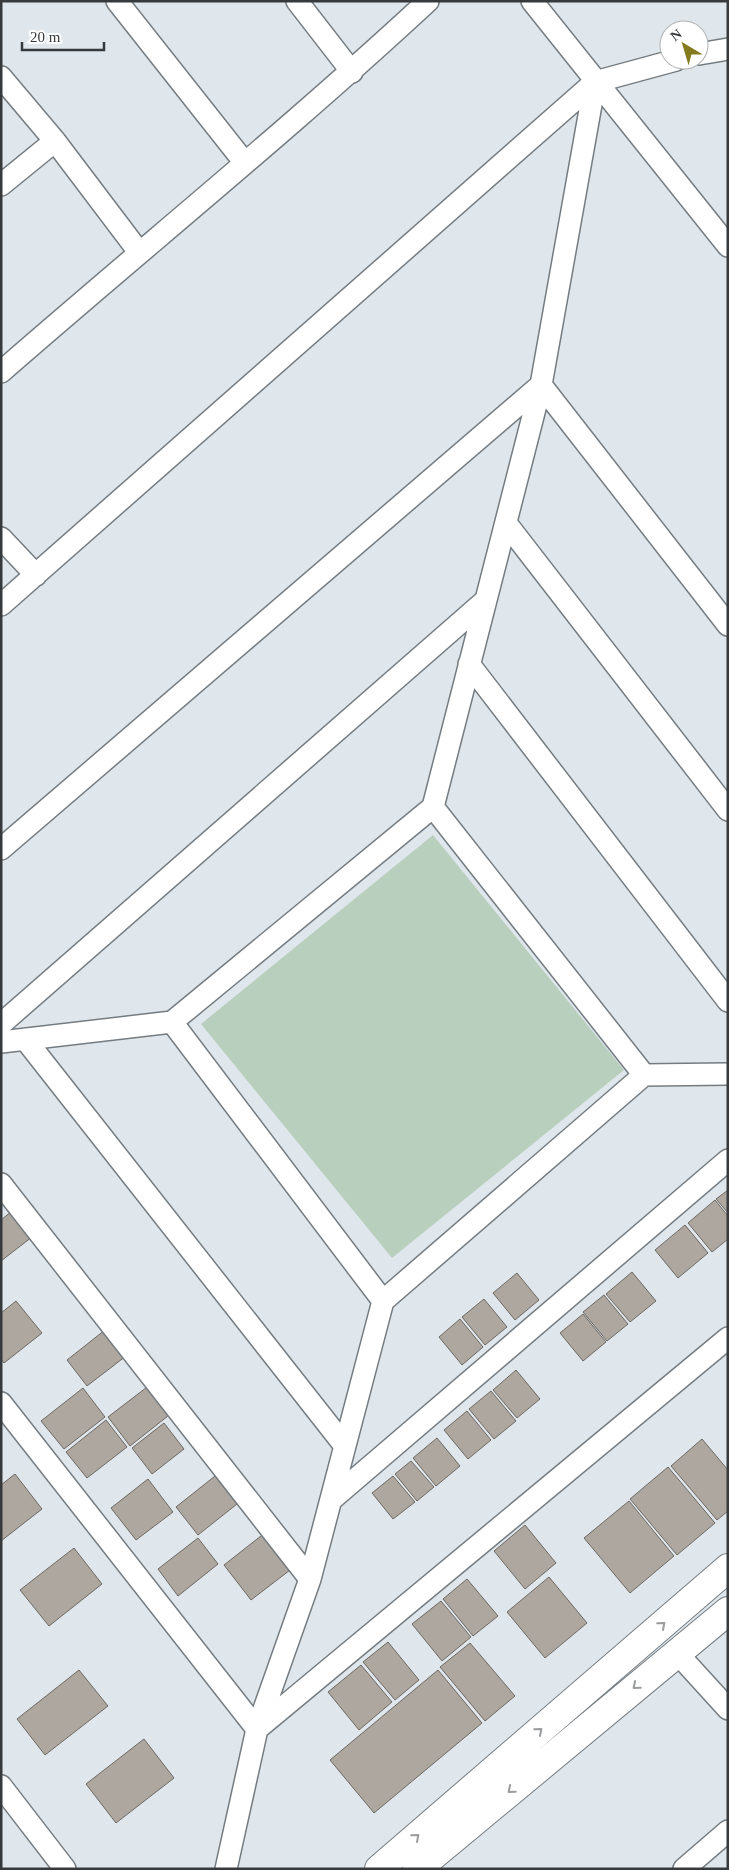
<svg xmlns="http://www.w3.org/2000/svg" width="729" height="1870" font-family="Georgia,serif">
  <rect width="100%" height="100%" fill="#dfe7ed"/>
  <path fill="#b9cfbe" d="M433,835L624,1070L392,1258L201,1024Z"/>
  <path fill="#ada7a0" stroke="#6e6862" d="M728,1190V1213L716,1199Z
    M715,1200L728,1216V1239L712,1252L688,1223Z
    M12,1211L32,1237L1,1261V1220Z
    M685,1225L708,1253L678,1278L655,1250Z
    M632,1272L656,1301L630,1322L606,1294Z
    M517,1273L539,1300L515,1320L493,1293Z
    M604,1295L628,1324L607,1341L583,1312Z
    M484,1299L507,1327L485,1345L462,1317Z
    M16,1301L42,1333L4,1363L1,1359V1313Z
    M583,1314L606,1342L583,1361L560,1333Z
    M460,1319L483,1347L462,1365L439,1337Z
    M105,1330L126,1356L87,1386L67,1360Z
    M516,1370L540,1399L517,1418L493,1390Z
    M151,1384L173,1412L130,1446L108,1417Z
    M83,1388L105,1417L64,1449L41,1421Z
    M491,1391L516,1421L494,1439L469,1409Z
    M467,1411L491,1440L468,1459L444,1430Z
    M106,1420L127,1447L87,1478L66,1452Z
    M164,1423L184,1449L152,1474L132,1448Z
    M437,1438L460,1466L436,1486L413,1458Z
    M702,1439L728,1470V1511L717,1520L671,1466Z
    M411,1461L434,1487L417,1501L395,1474Z
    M668,1467L715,1523L677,1555L630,1499Z
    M15,1474L42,1509L1,1541V1485Z
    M215,1476L237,1504L198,1535L176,1507Z
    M393,1476L415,1502L393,1519L372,1493Z
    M148,1479L173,1512L136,1540L111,1508Z
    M629,1501L674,1556L630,1593L584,1538Z
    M525,1525L556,1563L525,1589L494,1551Z
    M266,1532L294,1567L251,1600L224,1565Z
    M198,1538L218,1564L178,1596L158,1569Z
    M74,1548L102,1584L49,1626L20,1590Z
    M549,1577L587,1623L545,1658L507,1612Z
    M467,1579L498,1616L473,1636L443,1599Z
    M441,1601L471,1637L442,1661L412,1624Z
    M388,1642L419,1680L395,1700L363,1662Z
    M470,1643L515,1696L485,1721L440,1667Z
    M361,1665L392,1702L359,1730L328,1692Z
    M79,1670L108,1706L45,1755L17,1719Z
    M438,1670L482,1723L374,1813L330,1760Z
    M144,1739L174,1778L116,1823L86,1784Z"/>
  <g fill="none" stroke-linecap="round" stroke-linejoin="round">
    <g stroke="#757c81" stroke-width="24">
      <path id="street" d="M117,1L245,163
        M297,1L352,72
        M532,1L728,246
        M699,54L728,49
        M1,77L55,141L139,252
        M1,185L55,141
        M1,372C143,248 290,129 428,1
        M506,523L728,810
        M1,538L36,575
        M1,605L595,82L676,60
        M469,664L728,1001
        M433,807L541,385L595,82
        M1,849L541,385L728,625
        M1,1024L486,600
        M25,1039L345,1446
        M1,1042L172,1022
        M644,1075L728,1074
        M1,1184L310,1579
        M1,1403L257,1729L728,1338
        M331,1500L728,1160
        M677,1653L728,1709
        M1,1786L65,1869
        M226,1869L257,1729L310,1579L383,1301L644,1075L433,807L172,1022L383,1301
        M684,1869L728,1831"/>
    </g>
    <g stroke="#757c81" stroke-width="30">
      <path id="secondary" d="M379,1869L728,1568
        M417,1869L728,1611"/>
    </g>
    <use href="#street" stroke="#fff" stroke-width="21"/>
    <use href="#secondary" stroke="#fff" stroke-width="28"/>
  </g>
  <defs><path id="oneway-chevron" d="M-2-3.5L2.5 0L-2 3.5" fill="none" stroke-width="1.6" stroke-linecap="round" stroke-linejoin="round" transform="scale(1.25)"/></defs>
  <g stroke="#9a9c9e">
    <use href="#oneway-chevron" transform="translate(662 1625) rotate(-41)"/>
    <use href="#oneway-chevron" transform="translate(636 1686) rotate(140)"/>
    <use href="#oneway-chevron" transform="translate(539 1731) rotate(-41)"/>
    <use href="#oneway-chevron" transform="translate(511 1790) rotate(140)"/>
    <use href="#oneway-chevron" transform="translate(416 1837) rotate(-41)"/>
  </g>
  <rect width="729" height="1870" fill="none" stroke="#363a3c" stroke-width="5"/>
  <g transform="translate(684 45) rotate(322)"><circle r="24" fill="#ffffff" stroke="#afb0b1"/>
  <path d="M0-4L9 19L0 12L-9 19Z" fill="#867a1f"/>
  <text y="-8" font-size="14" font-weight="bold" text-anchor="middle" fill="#363a3c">N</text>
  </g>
  <path d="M22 42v8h82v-8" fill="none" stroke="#363a3c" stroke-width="2.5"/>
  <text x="30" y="42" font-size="15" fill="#363a3c" stroke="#ffffff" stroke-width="4" paint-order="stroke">20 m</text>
</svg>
